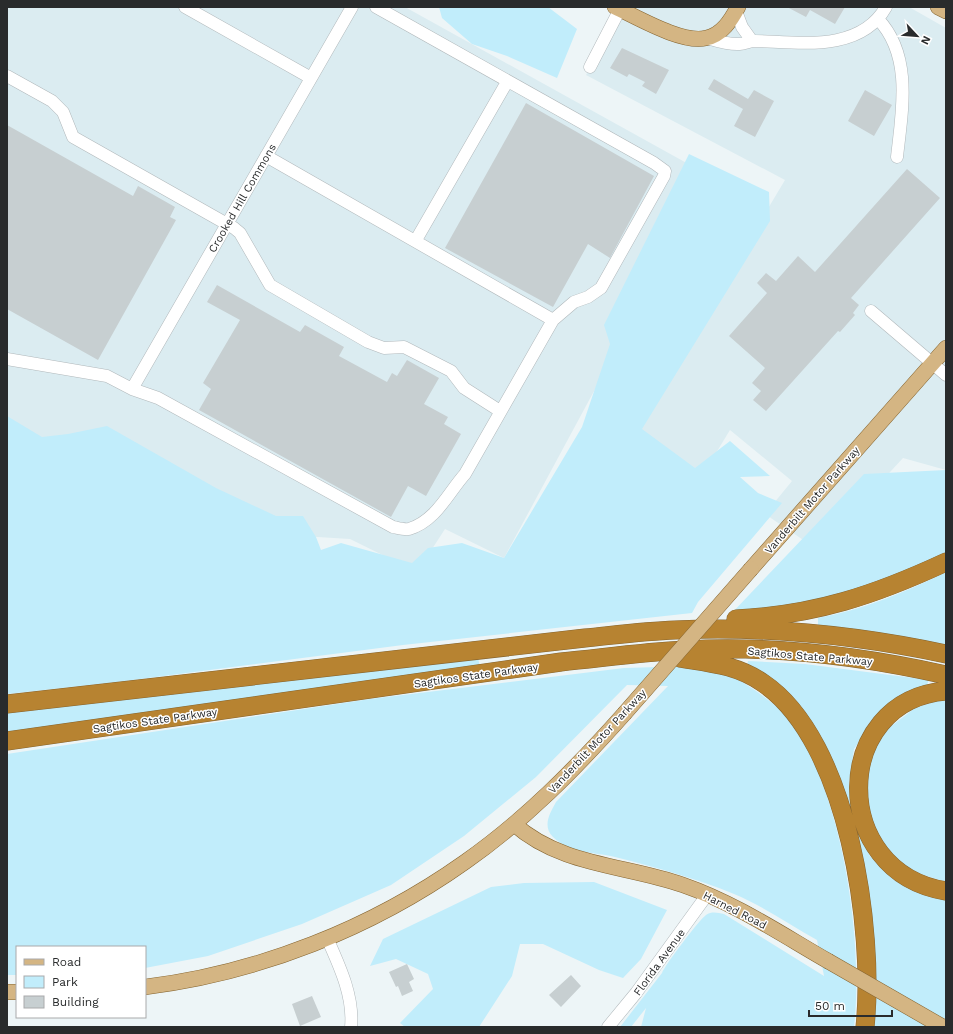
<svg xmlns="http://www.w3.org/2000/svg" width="953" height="1034" font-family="'Work Sans',sans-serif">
  <rect width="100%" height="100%" fill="#edf5f7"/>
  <path fill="#dbecf1" d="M7,7H405L710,176L504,558L445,529L417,572L350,539L269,534L7,434Z
    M630,7H909L946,28V470L903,458L818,550L765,514L792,481L730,430L697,484L624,449L785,180L586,75Z"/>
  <path fill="#c1edfb" d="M439,7H548L577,29L557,78L507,56L472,44L442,18Z
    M689,154L769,192L770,221L642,429L695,468L730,441L770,476L740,477L758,493L782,503L698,602L692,613L403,645L117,682L7,694V416L42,437L68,434L107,426L216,488L276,516H303L316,537L321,550L341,543L412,563L428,548L462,543L504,558L582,427L610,344L604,325Z
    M946,470V555L858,594L730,615L864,474Z
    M946,572V648L818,625V618C862,610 906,592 946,572Z
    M478,658L480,667L7,733V711Z
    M748,661L805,664L929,680L925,689L910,690L883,709L854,749L849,783L853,820L870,856L893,879L919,892L946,898V1019L942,1027H871L870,941L824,748L747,668Z
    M693,666C704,669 715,670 726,674C741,679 775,703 785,715C842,783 864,941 854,1027H641L646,1008L631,1027H620L662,973C665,965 699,920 706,915C712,911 718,913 724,914L824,976L817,940C790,925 763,906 734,894C698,879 658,868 619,858C598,852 570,854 553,837C542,826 550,813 556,802L668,686L627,685L536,777L464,836L391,885L302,924L208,956L145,968V947H17V975H7V754L370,699L624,668Z
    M946,698V882L911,871L884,848L867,820L862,785L871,752L890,727L915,708Z
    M594,882L667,910L641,959L623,978L599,970L543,944H520L512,976L479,1027H405L400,1023L433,989L428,974L396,959L370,966L383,939L491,887L524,883Z"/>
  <path fill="#c7cfd1" d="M787,7H845L835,24L810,10L806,17Z
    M622,48L669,70L656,94L642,86L645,82L629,74L627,77L610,68Z
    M714,79L748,99L754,90L774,101L755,137L734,126L743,109L708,89Z
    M865,90L892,105L874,136L848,121Z
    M526,103L654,176L610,258L588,244L553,307L445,248Z
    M7,125L133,196L138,186L175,207L170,217L176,220L98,360L7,309Z
    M907,169L940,198L851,298L859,305L853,313L855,315L840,332L838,331L766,411L753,400L761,391L752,383L765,368L729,336L767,293L757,283L766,273L776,281L798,256L815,272Z
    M217,285L300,332L305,325L344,347L339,356L387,382L392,373L397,376L407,360L439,378L424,404L448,417L444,424L461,434L426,496L408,486L391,517L199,410L211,389L203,383L240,320L207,302Z
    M407,964L414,979L409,982L413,991L402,996L398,986L396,987L389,972Z
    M571,975L581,986L561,1007L549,995Z
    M312,996L321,1017L300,1026L292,1004Z"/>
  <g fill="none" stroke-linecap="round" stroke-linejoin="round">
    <g stroke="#b1b8bb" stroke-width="13">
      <path id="minor" d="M185,7L311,78
        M736,11L742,27L752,41
        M878,19C913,56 902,111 897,157
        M707,38C717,41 729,45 740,44C745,44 749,41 755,41C798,42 860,53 886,7
        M590,67L620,9
        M7,76L52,101L63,112L73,137L234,228L240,233L270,285L368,342L384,348L404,347L451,371L464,388L500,411
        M266,156L553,320L574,302L588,297L601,288L664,176L665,171L654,163L376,7
        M416,240L507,82
        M871,311L946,375
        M7,359L107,376L132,389L158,398L393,527C398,528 405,530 409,529C436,521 448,493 465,474L553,320
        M132,389L352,7
        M327,938C339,965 354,996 351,1027
        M608,1027L636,993L707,895"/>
    </g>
    <g stroke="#85642f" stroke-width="16">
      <path id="major" d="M615,7C637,17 682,44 706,38C722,35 731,20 738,7
        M938,7L946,11
        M751,569L946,348
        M514,824C561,866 626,865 683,885C735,903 781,934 828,961
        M145,987C259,973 372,928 465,862C525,820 576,768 624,714
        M7,992H17"/>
    </g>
    <g stroke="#85642f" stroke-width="19">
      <path id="highway" d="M736,619C815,615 875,595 946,562
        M680,658C711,663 737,665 763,683C849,741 875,931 865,1027
        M946,691C831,700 828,872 946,891
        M7,704L585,638C615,635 645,631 675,630C766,626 857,635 946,654
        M7,741L561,662C602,658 643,652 685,650C772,645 861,656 946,675"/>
    </g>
    <use href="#minor" stroke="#fff" stroke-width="12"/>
    <use href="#major" stroke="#d4b583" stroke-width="15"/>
    <use href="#highway" stroke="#b78331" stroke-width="18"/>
    <g stroke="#85642f" stroke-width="16" stroke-linecap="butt">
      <path id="major-bridge" d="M624,714L751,569
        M828,961L943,1027"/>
    </g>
    <use href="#major-bridge" stroke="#d4b583" stroke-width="15"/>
  </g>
  <g text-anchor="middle" stroke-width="3" stroke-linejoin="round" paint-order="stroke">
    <g font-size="11" fill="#292b2c" stroke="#fff">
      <text transform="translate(242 198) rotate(-60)" y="4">Crooked Hill Commons</text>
      <text transform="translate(812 500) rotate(-49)" y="4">Vanderbilt Motor Parkway</text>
      <text transform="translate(810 656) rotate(5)" y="4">Sagtikos State Parkway</text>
      <text transform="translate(476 675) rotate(-8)" y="4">Sagtikos State Parkway</text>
      <text transform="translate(155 720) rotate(-8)" y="4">Sagtikos State Parkway</text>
      <text transform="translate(597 741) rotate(-47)" y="4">Vanderbilt Motor Parkway</text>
      <text transform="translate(735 910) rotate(27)" y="4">Harned Road</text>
      <text transform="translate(659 962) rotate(-54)" y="4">Florida Avenue</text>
    </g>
  </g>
  <rect width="953" height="1034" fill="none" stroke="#292b2c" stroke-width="16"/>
  <rect x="16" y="946" width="130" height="72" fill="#ffffff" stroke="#a9aaab"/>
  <rect x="24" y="959" width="20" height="6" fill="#d4b583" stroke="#a9aaab"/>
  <text x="52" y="966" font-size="12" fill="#292b2c">Road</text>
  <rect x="24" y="976" width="20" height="12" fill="#c1edfb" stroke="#a9aaab"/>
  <text x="52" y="986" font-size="12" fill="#292b2c">Park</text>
  <rect x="24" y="996" width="20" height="12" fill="#c7cfd1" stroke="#a9aaab"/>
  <text x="52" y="1006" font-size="12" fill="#292b2c">Building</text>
  <g transform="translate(917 36) rotate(116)" stroke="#ffffff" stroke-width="3" paint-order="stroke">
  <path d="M0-3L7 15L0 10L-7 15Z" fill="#292b2c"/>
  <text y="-6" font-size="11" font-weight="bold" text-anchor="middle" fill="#292b2c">N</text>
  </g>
  <path d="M809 1010v6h83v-6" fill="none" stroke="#292b2c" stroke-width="2"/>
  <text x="815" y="1010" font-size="12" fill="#292b2c" stroke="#ffffff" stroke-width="3" paint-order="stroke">50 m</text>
</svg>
